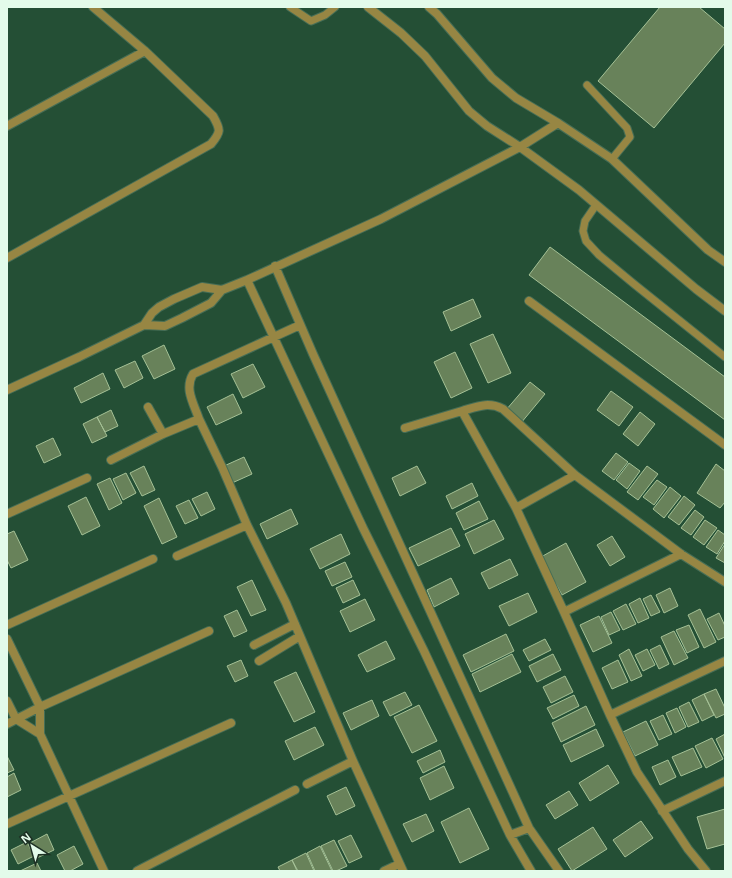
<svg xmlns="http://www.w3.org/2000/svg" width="732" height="878" font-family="'Noto Sans',sans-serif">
  <rect width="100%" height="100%" fill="#244f35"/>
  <path fill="#68825a" stroke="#a5c196" d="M660,7H699L725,29V43L654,128L598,81Z
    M550,247L725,377V420L529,275Z
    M473,299L481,317L451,331L443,312Z
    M493,334L511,373L488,383L470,344Z
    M164,345L175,369L154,379L142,356Z
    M455,352L472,388L451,398L434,362Z
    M135,361L143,378L124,388L115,370Z
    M253,364L265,387L243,398L231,374Z
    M103,373L110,389L81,403L74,388Z
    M530,382L545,394L521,423L506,410Z
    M611,391L633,407L619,426L597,410Z
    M233,394L242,413L216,425L207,407Z
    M111,410L118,426L105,432L97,417Z
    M640,412L655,424L638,446L623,434Z
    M97,417L107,436L92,443L83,424Z
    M53,438L61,455L44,463L36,446Z
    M616,453L628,462L614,480L602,471Z
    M244,457L252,474L232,483L224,466Z
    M629,463L640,471L627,489L616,480Z
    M716,464L725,471V502L720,508L697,493Z
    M144,466L155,490L142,496L130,473Z
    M417,466L426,483L400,496L392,478Z
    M647,466L658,474L638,500L627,492Z
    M126,473L136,493L123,500L113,479Z
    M110,478L122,503L109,510L97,484Z
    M657,480L667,487L654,505L643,497Z
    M472,483L478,496L452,509L446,496Z
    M670,487L681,496L664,518L653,509Z
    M207,492L215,509L201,516L192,499Z
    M684,496L695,505L679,525L668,517Z
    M86,497L100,526L82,535L68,506Z
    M159,498L177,537L162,544L144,506Z
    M189,500L198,518L185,524L176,506Z
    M479,501L488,519L464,530L456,513Z
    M291,509L298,524L267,539L260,524Z
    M695,510L704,517L691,535L681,528Z
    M494,520L504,539L474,554L465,534Z
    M705,520L717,528L704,545L693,537Z
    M451,528L460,546L418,566L409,548Z
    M718,530L725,535V541L717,554L706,547Z
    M14,531L28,560L11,568L7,560V534Z
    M341,534L350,554L320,569L310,549Z
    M612,536L625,557L610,566L597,545Z
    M566,543L586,582L562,595L541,557Z
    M725,544V563L716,558Z
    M510,559L518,575L489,589L481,573Z
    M345,562L352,577L332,586L325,571Z
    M451,578L459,594L434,607L427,590Z
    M252,580L266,610L251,616L237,587Z
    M353,580L360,595L343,603L336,588Z
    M670,588L678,606L664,613L656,595Z
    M528,593L537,612L509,626L499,606Z
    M651,595L660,612L651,616L643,599Z
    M640,598L649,618L638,623L629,604Z
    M365,599L375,620L350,632L340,611Z
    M626,604L636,624L623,630L613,611Z
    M700,609L716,642L704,648L688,615Z
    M237,610L247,631L234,637L224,616Z
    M611,612L620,630L609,635L601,617Z
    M719,613L725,626V637L718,640L707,619Z
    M599,616L612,643L593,652L580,625Z
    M689,625L699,647L687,653L676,630Z
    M674,631L688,658L674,665L661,637Z
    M506,634L514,651L471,672L463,655Z
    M545,639L551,650L529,661L523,650Z
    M386,641L395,659L367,672L358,655Z
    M660,645L669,664L659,669L650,650Z
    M629,649L642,676L631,681L619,655Z
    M647,649L655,665L643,671L635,655Z
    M512,654L521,672L480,692L472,674Z
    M553,654L561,670L537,682L529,666Z
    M241,660L248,676L235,682L227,666Z
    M618,660L628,682L612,689L602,668Z
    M296,672L315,712L294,722L274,682Z
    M565,676L573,692L551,703L543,687Z
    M716,689L725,708V714L716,718L704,694Z
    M405,692L412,705L390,716L383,702Z
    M704,694L714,715L702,721L692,700Z
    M574,695L579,706L553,719L547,708Z
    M372,700L379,716L351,730L343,713Z
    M689,702L699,722L688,727L679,707Z
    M419,705L437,741L412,753L394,717Z
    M586,706L595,725L561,742L552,723Z
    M677,708L686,727L675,733L666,713Z
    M663,715L672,734L659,740L650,721Z
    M646,721L658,745L635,756L623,732Z
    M315,727L324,745L294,760L285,741Z
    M596,729L604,746L571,762L563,745Z
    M725,734V758L716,739Z
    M712,738L723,759L706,768L695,746Z
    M693,748L702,767L681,776L672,757Z
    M440,750L445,762L423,773L417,761Z
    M7,756L14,770L7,773Z
    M668,760L676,777L660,785L652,767Z
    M608,765L619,783L590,801L579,783Z
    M444,766L454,788L430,800L420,778Z
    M14,773L21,790L7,797V777Z
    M346,787L355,806L336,815L327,796Z
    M569,791L578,805L555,819L546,805Z
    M469,808L489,849L460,863L441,822Z
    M725,809V844L707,849L697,817Z
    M426,814L434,831L412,842L403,824Z
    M641,821L653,838L625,857L613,840Z
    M593,827L607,849L572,871L558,849Z
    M47,834L54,850L37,858L30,843Z
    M351,835L362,857L349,863L338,841Z
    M334,840L347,866L336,871H333L321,846Z
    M27,842L34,856L18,864L11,850Z
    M74,846L83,864L70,871H65L57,855Z
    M320,846L332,871H315L307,853Z
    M306,853L314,871H298L292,860Z
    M292,860L297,871H280L278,867Z
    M37,863L41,871H20Z"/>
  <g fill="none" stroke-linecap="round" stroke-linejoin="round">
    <g stroke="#466e56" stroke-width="9">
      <path id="service" d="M290,7L311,21L325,15L335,7
        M587,85L627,128L630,137L612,159
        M596,205L585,221L583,231L586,241L599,255L634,284L725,357"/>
    </g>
    <g stroke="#466e56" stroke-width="10">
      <path id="minor" d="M368,7L401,33L425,56L469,111L487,126L520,147L579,190L696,289L725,311
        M429,7L437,14L492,78L516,98L558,123L612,159L708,250L725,262
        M7,126L145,51
        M7,258L211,144C221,132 221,130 213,116L145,51L93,7
        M275,266L313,354L529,828L559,871
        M247,280L363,528L424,651L510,835L531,871
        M529,301L725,445
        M144,325L165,326L182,318L211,303L222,290
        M7,390L79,357L144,325L152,313L159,307L174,299L202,287L222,290L247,280L381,219L520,147L558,123
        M148,407L163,434
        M199,419C194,404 184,389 193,374L300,325
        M405,428L462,411
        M111,460L163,434L199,419L222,467L247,525L286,603L353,761L403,871
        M516,508L575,475
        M7,514L87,478
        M177,556L247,525
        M564,612L681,554
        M7,625L153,559
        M7,639L40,707V734L104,871
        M254,645L295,624
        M259,661L300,636
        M7,701L16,719L40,734
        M610,715L725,661
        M7,724L40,707L209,631
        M307,784L353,761
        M662,811L725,781
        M7,824L231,723
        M510,835L529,828
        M137,871L295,790
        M384,871L399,864
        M706,871L688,849L637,772L610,715L564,612L516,508L462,411C476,407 488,401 503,409L575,475L681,554L725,582"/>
    </g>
    <use href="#service" stroke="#978643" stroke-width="7"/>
    <use href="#minor" stroke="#978643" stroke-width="8"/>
  </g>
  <rect width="732" height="878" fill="none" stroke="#e3fbea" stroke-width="16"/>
  <g transform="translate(32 846) rotate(323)" stroke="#1d3024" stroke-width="3" paint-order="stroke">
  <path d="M0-3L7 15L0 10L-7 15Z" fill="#e3fbea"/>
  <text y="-6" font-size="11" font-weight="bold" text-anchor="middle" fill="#e3fbea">N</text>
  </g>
</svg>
